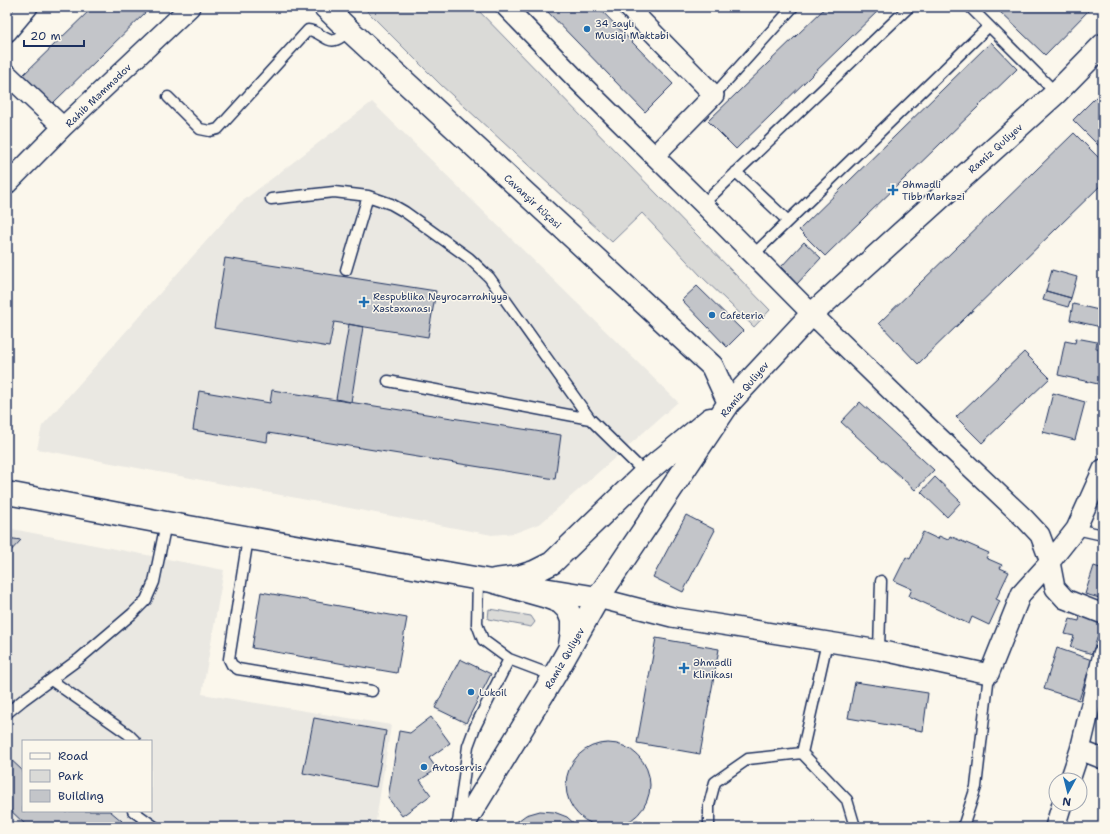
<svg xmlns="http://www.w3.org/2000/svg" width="1110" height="834" font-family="'Shantell Sans',sans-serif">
  <rect width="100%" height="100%" fill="#fbf7ec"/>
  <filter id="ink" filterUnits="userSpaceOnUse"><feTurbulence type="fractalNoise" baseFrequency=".025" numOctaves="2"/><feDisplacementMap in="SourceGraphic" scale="8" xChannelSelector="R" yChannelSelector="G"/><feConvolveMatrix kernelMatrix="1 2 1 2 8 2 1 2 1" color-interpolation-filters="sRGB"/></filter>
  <g filter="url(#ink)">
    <path fill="#eae8e2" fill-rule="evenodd" d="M372,102L678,402L541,523L515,533L492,535L37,449L42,426L240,203Z
      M7,528L224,570L202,694L391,725L375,827H7ZM23,741H151V811H23Z"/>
    <path fill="#dadad7" stroke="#7a849a" d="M363,7H475L770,310L754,327L701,276L642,213L612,242L441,85Z
      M489,609L531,616L535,622L531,627L488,619Z"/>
    <path fill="#c3c5c9" stroke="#1b2f5e" d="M93,7H151L52,104L23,75Z
      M543,7H598L673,84L645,112Z
      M826,7H882L736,149L708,121Z
      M999,7H1092L1045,55L997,9Z
      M991,42L1017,69L825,256L799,230Z
      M1103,90V150L1073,120Z
      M1074,133L1103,162V183L918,364L879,323Z
      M1103,240V254L1098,251Z
      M804,242L821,258L797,284L781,267Z
      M225,258L436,291L428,337L334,322L329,347L214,328Z
      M1052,270L1077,277L1071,298L1046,291Z
      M697,286L743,331L727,347L682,300Z
      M1046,291L1071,298L1068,307L1043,300Z
      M1073,304L1103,311L1101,327L1070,320Z
      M349,324L363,327L351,402L336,399Z
      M1076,338L1097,342L1096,348L1103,349V362L1098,384L1058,375L1065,341L1075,343Z
      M1024,352L1050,378L982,443L956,417Z
      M272,390L561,435L555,479L268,433L267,442L193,430L199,391L270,403Z
      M1053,393L1085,402L1075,440L1043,432Z
      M860,402L934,470L915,490L841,422Z
      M935,477L961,502L947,517L921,492Z
      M686,515L715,530L683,592L653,577Z
      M923,532L938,539L939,536L948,540L950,536L989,553L986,558L1002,565L1000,568L1009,572L996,599L1000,601L989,625L972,617L969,624L909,596L912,589L894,581L906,557L910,559Z
      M7,538L21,540L7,555Z
      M1094,566L1103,569V599L1085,594Z
      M261,592L407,618L397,673L252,648Z
      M1080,616L1102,623L1092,654L1070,647L1074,636L1065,634L1070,619L1079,621Z
      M656,638L719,649L700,754L637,743Z
      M1057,648L1092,660L1079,700L1044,689Z
      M460,659L491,674L466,723L435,708Z
      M855,682L928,693L923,731L848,718Z
      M431,717L450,743L429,758L437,769L420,780L431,795L402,816L388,798L399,731L410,733Z
      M314,718L386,731L376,787L303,773Z
      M566 785a42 42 0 1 1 84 0a42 42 0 1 1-84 0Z
      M7,756L23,771V811H64L66,813L68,811H110L122,821L116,827H28L7,807Z
      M540,811L554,812L567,817L578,827H512L515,823L526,815Z"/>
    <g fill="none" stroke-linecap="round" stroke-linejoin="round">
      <g stroke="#1b2f5e" stroke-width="13">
        <path id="lane" d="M970,7L1056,93
          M714,95L793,7
          M168,97L200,129L210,131L218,129L308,30C318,30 327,43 335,40C340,39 345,34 350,31
          M736,172L788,221
          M271,199L334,192L368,196L391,204L405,212L469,258L489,277L590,419L645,473
          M703,204L909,7
          M753,255L989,26
          M346,270L368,196
          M388,381L590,419
          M1076,529L1103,535
          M248,538L229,659L232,665L238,669L372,691
          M478,579L477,624L483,640L509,659L554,676
          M879,650L881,581
          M51,680L128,734L135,741
          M7,713L23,700L79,659L132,614L146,600L154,582L166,523
          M802,753L827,642
          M802,753L847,800L855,827
          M133,811L155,827
          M458,823L468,746L475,727L509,659
          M637,827V826
          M709,827V805L715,782L748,759L802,753
          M963,827L976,787L989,674"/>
      </g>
      <g stroke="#1b2f5e" stroke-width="22">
        <path id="street" d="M506,7L576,79L703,204L812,314L926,425L1025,519L1040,535L1050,562L1055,588L1065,599L1103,614
          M628,7L714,95L654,156
          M7,32L28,7
          M7,74L63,127
          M7,184L63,127L190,7
          M598,598L672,617L879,650L989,674L1021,594L1050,562L1076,529L1103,469
          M1080,750L1103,759
          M1070,780L1080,750L1103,654
          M1055,827L1062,804"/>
      </g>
      <g stroke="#1b2f5e" stroke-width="25">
        <path id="secondary" d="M325,7L350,31L712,366L729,403
          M7,493L166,523L491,581L547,597L560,602L568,610L572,620V632L570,645
          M495,580L518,577L534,572L552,563L645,473L710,419
          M543,589L598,598
          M462,827L554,676L598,598L729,403L812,314L1056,93L1103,45"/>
      </g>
      <use href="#lane" stroke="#fbf7ec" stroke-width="10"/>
      <use href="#street" stroke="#fbf7ec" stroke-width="19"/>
      <use href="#secondary" stroke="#fbf7ec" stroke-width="22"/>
    </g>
  </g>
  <g fill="#1f6fb2" stroke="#fbf7ec" stroke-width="1.5">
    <circle cx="587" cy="29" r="4"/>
    <path d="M891 184h4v4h4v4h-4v4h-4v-4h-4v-4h4z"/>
    <path d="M362 296h4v4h4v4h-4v4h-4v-4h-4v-4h4z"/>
    <circle cx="712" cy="315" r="4"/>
    <path d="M682 662h4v4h4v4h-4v4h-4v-4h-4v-4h4z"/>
    <circle cx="471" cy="692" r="4"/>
    <circle cx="424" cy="767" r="4"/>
  </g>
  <g text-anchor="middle" stroke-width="3" stroke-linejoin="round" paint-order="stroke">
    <g font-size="10" fill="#1b2f5e" stroke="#fbf7ec" text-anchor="start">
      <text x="595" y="27">34 saylı<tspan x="595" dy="12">Musiqi Məktəbi</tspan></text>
      <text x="902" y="188">Əhmədli<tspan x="902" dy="12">Tibb Mərkəzi</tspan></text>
      <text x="373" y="300">Respublika Neyrocərrahiyyə<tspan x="373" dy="12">Xəstəxanası</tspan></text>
      <text x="720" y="319">Cafeteria</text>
      <text x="693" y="666">Əhmədli<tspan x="693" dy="12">Klinikası</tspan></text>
      <text x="479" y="696">Lukoil</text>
      <text x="432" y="771">Avtoservis</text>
    </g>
    <g font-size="10" fill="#1b2f5e" stroke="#fbf7ec">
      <text transform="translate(98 95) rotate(-44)" y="4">Rahib Məmmədov</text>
      <text transform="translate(995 148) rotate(-42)" y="4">Ramiz Quliyev</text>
      <text transform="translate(533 201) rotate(43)" y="4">Cavanşir küçəsi</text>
      <text transform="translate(744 389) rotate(-50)" y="4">Ramiz Quliyev</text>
      <text transform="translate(564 658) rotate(-60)" y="4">Ramiz Quliyev</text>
    </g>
  </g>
  <rect width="1110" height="834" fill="none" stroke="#fbf7ec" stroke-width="24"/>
  <rect x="12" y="12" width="1086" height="810" fill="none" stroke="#1b2f5e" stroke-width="1.5" filter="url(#ink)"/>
  <rect x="22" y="740" width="130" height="72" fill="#fbf7ec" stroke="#a1a7b3"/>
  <rect x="30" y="753" width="20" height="6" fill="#fbf7ec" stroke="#a1a7b3"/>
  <text x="58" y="760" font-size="12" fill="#1b2f5e">Road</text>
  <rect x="30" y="770" width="20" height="12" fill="#dadad7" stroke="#a1a7b3"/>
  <text x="58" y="780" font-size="12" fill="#1b2f5e">Park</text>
  <rect x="30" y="790" width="20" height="12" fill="#c3c5c9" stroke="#a1a7b3"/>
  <text x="58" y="800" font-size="12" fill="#1b2f5e">Building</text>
  <g transform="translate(1068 792) rotate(187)"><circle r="19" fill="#fbf7ec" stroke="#a1a7b3"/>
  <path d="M0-3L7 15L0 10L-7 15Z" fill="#1f6fb2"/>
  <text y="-6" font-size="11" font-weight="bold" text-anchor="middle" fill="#1b2f5e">N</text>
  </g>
  <path d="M24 40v6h60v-6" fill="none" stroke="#1b2f5e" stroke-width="2"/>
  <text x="30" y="40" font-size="12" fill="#1b2f5e" stroke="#fbf7ec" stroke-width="3" paint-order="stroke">20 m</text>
</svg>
